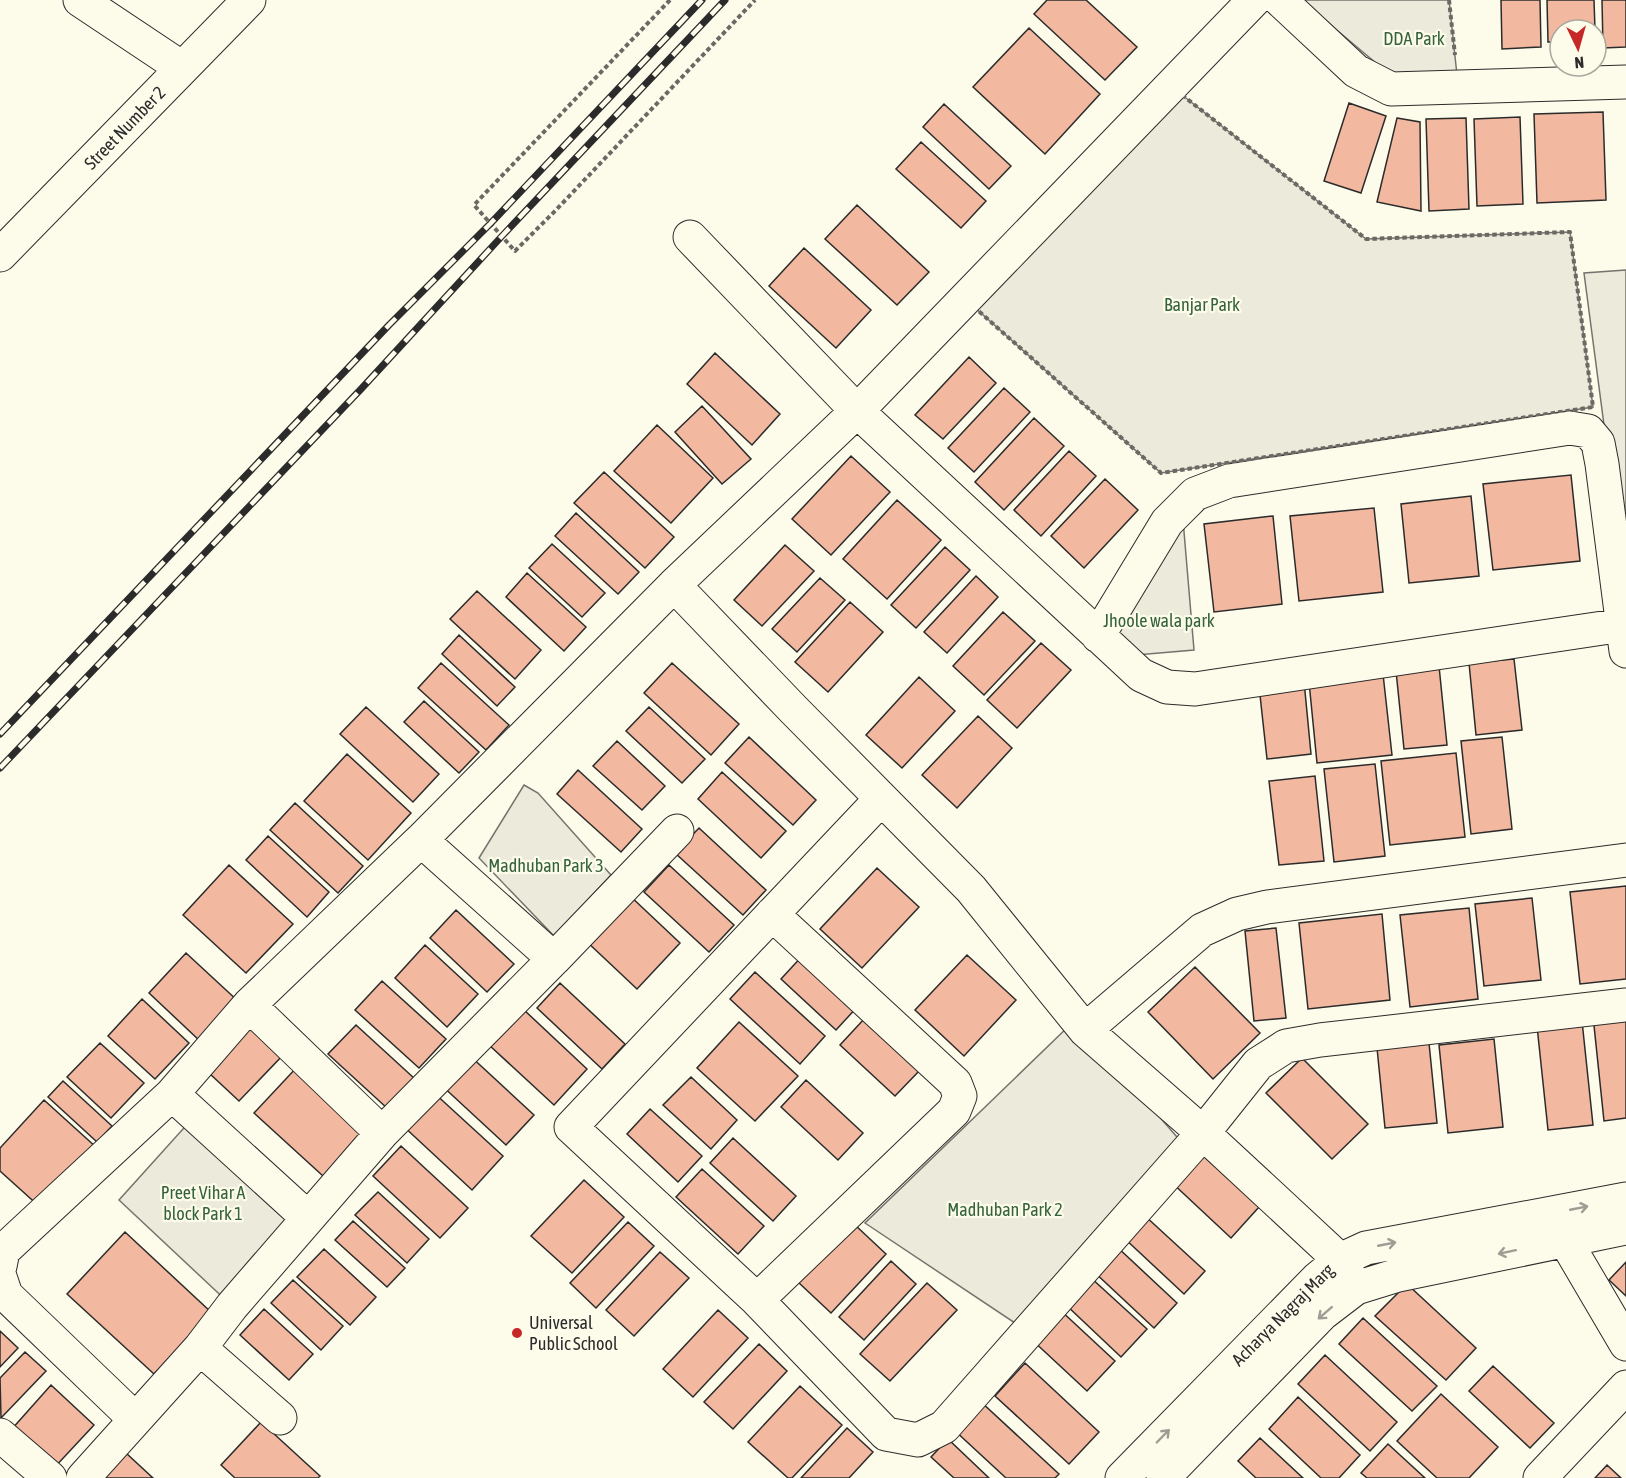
<svg xmlns="http://www.w3.org/2000/svg" width="1626" height="1478" font-family="'Asap Condensed',sans-serif">
  <rect width="100%" height="100%" fill="#fdfbea"/>
  <path fill="#ecebdb" stroke="#74746e" stroke-width="1.5" d="M1301,0H1449L1457,75L1395,79Z
    M1182,95L1366,239L1570,232L1593,407L1161,473L973,306Z
    M1626,270V592L1584,273Z
    M1182,508L1194,650L1113,657L1115,633Z
    M524,785L538,793L611,875L554,936L479,858Z
    M1072,1023L1125,1077L1183,1144L1018,1325L865,1223Z
    M192,1119L305,1222L232,1306L119,1200Z"/>
  <path fill="#f2b8a0" stroke="#2b2b2b" stroke-width="1.5" d="M1047,0H1086L1137,47L1105,80L1034,14Z
    M1501,0H1540L1541,47L1502,49Z
    M1547,0H1594L1595,30H1560V42H1548Z
    M1602,0H1626V47L1603,48Z
    M1029,28L1100,94L1045,154L973,87Z
    M1349,103L1386,116L1361,193L1324,181Z
    M944,104L1011,166L989,189L923,127Z
    M1603,112L1606,200L1537,203L1534,114Z
    M1520,117L1523,204L1477,206L1474,119Z
    M1397,118L1420,122L1421,211L1377,202Z
    M1466,118L1469,209L1429,211L1426,119Z
    M921,142L986,201L961,228L896,169Z
    M857,205L929,272L897,305L825,239Z
    M804,248L871,310L836,348L769,286Z
    M715,353L780,414L752,445L687,384Z
    M969,357L996,383L943,439L915,415Z
    M1004,388L1030,412L974,472L948,448Z
    M702,406L751,459L722,484L675,432Z
    M1034,418L1064,446L1004,510L975,482Z
    M657,425L713,478L671,523L614,471Z
    M1069,451L1096,476L1041,536L1014,510Z
    M851,456L890,492L831,555L792,519Z
    M604,472L674,537L645,568L574,503Z
    M1571,475L1580,561L1493,570L1483,484Z
    M1105,479L1138,510L1084,568L1051,536Z
    M1471,496L1479,576L1409,583L1401,504Z
    M897,500L941,540L887,599L843,559Z
    M1374,508L1383,592L1299,601L1290,516Z
    M576,513L639,572L618,594L555,536Z
    M1273,516L1282,604L1214,612L1204,524Z
    M552,544L605,593L582,617L529,568Z
    M785,545L814,571L762,626L734,600Z
    M945,547L970,570L916,628L891,605Z
    M527,573L586,627L564,651L506,597Z
    M976,576L998,597L947,653L924,632Z
    M820,578L845,600L797,652L772,629Z
    M477,591L541,650L515,679L450,619Z
    M850,602L883,632L828,692L795,662Z
    M1003,612L1035,641L984,695L953,666Z
    M459,635L515,687L497,706L442,654Z
    M1041,643L1071,670L1017,728L987,700Z
    M1514,659L1522,730L1476,735L1469,663Z
    M441,663L509,725L486,750L418,688Z
    M672,663L739,724L711,755L644,693Z
    M1439,666L1447,745L1404,749L1396,671Z
    M1383,674L1392,755L1317,763L1309,682Z
    M919,677L955,711L902,768L866,735Z
    M1304,681L1311,754L1267,759L1259,686Z
    M424,701L479,752L459,773L404,722Z
    M366,707L439,774L413,802L340,734Z
    M649,707L705,759L682,783L626,731Z
    M978,716L1012,748L957,808L922,775Z
    M749,737L816,800L793,825L725,763Z
    M1502,737L1512,829L1471,834L1461,741Z
    M617,741L665,786L642,810L593,766Z
    M1456,753L1465,837L1390,845L1381,761Z
    M347,754L411,813L368,860L304,801Z
    M1375,764L1385,856L1334,862L1324,769Z
    M578,770L642,829L621,852L557,794Z
    M722,772L786,831L761,858L698,799Z
    M1315,776L1324,861L1279,865L1269,781Z
    M295,803L363,866L338,893L270,830Z
    M699,828L766,890L743,915L675,853Z
    M268,836L329,892L307,917L246,860Z
    M229,865L293,924L246,973L183,915Z
    M669,865L734,925L709,952L644,892Z
    M877,868L919,907L862,968L820,929Z
    M1626,886V979L1580,984L1570,892Z
    M628,894L680,943L637,989L585,940Z
    M1532,898L1541,980L1484,986L1475,904Z
    M1469,908L1478,999L1410,1007L1400,915Z
    M456,910L514,964L487,992L430,938Z
    M1382,914L1390,1000L1308,1009L1299,923Z
    M1276,928L1286,1018L1254,1021L1245,931Z
    M425,945L478,994L447,1027L395,978Z
    M186,953L239,1002L201,1042L149,993Z
    M804,954L859,1005L836,1030L781,979Z
    M967,955L1016,1000L964,1056L915,1010Z
    M1195,967L1260,1033L1213,1079L1148,1012Z
    M755,972L825,1036L800,1064L730,999Z
    M382,981L446,1039L419,1068L355,1010Z
    M560,983L625,1044L602,1069L537,1008Z
    M142,999L189,1043L155,1079L108,1036Z
    M523,1009L587,1069L554,1105L489,1045Z
    M1626,1014V1118L1604,1121L1593,1016Z
    M865,1018L921,1069L895,1096L840,1045Z
    M1582,1021L1593,1125L1548,1130L1537,1026Z
    M739,1022L798,1076L755,1121L697,1068Z
    M356,1025L415,1079L388,1109L328,1054Z
    M253,1026L284,1054L239,1101L209,1073Z
    M1428,1033L1437,1123L1385,1128L1376,1038Z
    M1494,1039L1503,1127L1448,1133L1439,1045Z
    M100,1043L144,1083L111,1118L67,1077Z
    M467,1053L534,1115L506,1145L439,1083Z
    M1302,1058L1368,1124L1332,1159L1266,1093Z
    M298,1066L366,1129L323,1176L254,1113Z
    M691,1077L737,1120L711,1149L663,1105Z
    M806,1080L863,1133L838,1160L781,1107Z
    M63,1081L112,1126L97,1142L48,1097Z
    M432,1091L503,1156L472,1190L401,1124Z
    M44,1100L97,1148L41,1208L0,1171V1148Z
    M650,1109L702,1156L678,1182L627,1134Z
    M733,1138L796,1196L773,1221L710,1163Z
    M401,1146L468,1208L440,1238L373,1176Z
    M1197,1150L1259,1207L1231,1238L1169,1180Z
    M702,1169L764,1226L738,1254L676,1197Z
    M584,1180L624,1217L572,1273L531,1236Z
    M378,1192L429,1239L407,1263L355,1215Z
    M1144,1215L1205,1271L1184,1294L1123,1237Z
    M353,1221L405,1268L387,1287L335,1240Z
    M628,1222L654,1246L596,1308L570,1283Z
    M854,1224L886,1254L831,1313L798,1282Z
    M125,1232L212,1313L154,1374L67,1294Z
    M1115,1245L1177,1303L1154,1328L1092,1270Z
    M324,1249L376,1297L350,1325L297,1277Z
    M660,1252L689,1278L634,1336L606,1310Z
    M891,1261L916,1284L864,1340L839,1317Z
    M1626,1262V1296L1609,1280Z
    M1090,1277L1147,1329L1121,1357L1065,1304Z
    M293,1280L343,1326L321,1350L271,1303Z
    M927,1283L957,1310L890,1381L860,1354Z
    M1407,1284L1476,1348L1446,1380L1375,1316Z
    M1058,1308L1115,1361L1087,1391L1030,1338Z
    M264,1309L313,1354L289,1380L240,1335Z
    M718,1310L748,1338L693,1397L663,1369Z
    M1363,1318L1437,1386L1412,1411L1339,1344Z
    M0,1331L18,1348L0,1367Z
    M759,1344L787,1371L733,1429L704,1402Z
    M25,1352L46,1371L1,1418L0,1378Z
    M1325,1355L1397,1422L1370,1451L1298,1384Z
    M1025,1363L1099,1432L1069,1464L995,1396Z
    M1493,1366L1554,1423L1530,1448L1469,1391Z
    M51,1385L94,1425L53,1469L11,1430Z
    M800,1386L842,1425L792,1478H788L748,1442Z
    M1441,1394L1498,1447L1469,1478H1437L1397,1441Z
    M1298,1397L1360,1455L1339,1478H1321L1269,1429Z
    M980,1401L1059,1474L1055,1478H1006L953,1429Z
    M261,1422L320,1476L318,1478H235L221,1465Z
    M847,1428L873,1452L849,1478H801Z
    M1260,1438L1303,1478H1256L1238,1461Z
    M948,1439L989,1478H954L931,1457Z
    M1388,1444L1425,1478H1367L1361,1473Z
    M126,1453L153,1478H105Z
    M1607,1465L1621,1478H1595Z"/>
  <g fill="none" stroke-linecap="round" stroke-linejoin="round">
    <g stroke="#2b2b2b" stroke-width="35">
      <path id="minor" d="M80,0L182,68
        M1280,0L1356,71L1391,89L1626,82
        M690,237L857,411L1141,675L1167,687L1195,689L1623,625
        M0,255L249,0
        M674,585L857,411L1254,0
        M1098,636L1167,522L1195,494L1229,481L1570,428L1588,431L1598,443L1602,464L1626,651
        M881,799L571,1127L757,1300L886,1434L918,1440L944,1427L1203,1133L1258,1064L1286,1046L1320,1040L1626,1005
        M554,959L677,831
        M1085,1030L1202,930L1237,914L1267,907L1626,860
        M172,1094L308,1218
        M382,1133L554,959L421,840
        M1565,1240L1626,1344
        M0,1266L3,1251L172,1094L249,1005L421,840L674,585L794,710L971,889L1085,1030L1203,1133L1340,1260L1356,1288
        M0,1277L6,1295L135,1419
        M757,1300L954,1111L960,1096L955,1083L772,914
        M200,1348L280,1418
        M0,1435L50,1478
        M83,1478L200,1348L232,1306L382,1133L249,1005
        M1122,1478L1317,1279L1340,1260L1366,1248L1626,1199
        M1163,1478L1322,1314L1356,1288L1398,1275L1626,1228
        M1540,1478L1626,1387"/>
    </g>
    <path stroke="#6a6964" stroke-width="4" stroke-dasharray="4.5 3" stroke-linecap="butt" d="M670,0L474,205L515,251L556,210L755,0
      M1449,0L1455,55
      M1182,95L1366,239L1570,232L1593,407L1161,473L973,306Z"/>
    <use href="#minor" stroke="#fdfbea" stroke-width="33"/>
    <g stroke="#2b2b2b" stroke-width="7">
      <path id="rail" d="M0,734L389,325L490,224L702,0
        M0,768L362,388L502,236L725,0"/>
    </g>
    <use href="#rail" stroke="#fdfbea" stroke-width="4.5" stroke-dasharray="14" stroke-linecap="butt"/>
  </g>
  <defs><path id="oneway-shaft" d="M-6 0H5M1.5-3L5.5 0L1.5 3" fill="none" stroke-width="1.6" stroke-linecap="round" stroke-linejoin="round" transform="scale(1.5)"/></defs>
  <g stroke="#9e9d94">
    <use href="#oneway-shaft" transform="translate(1579 1208) rotate(-11)"/>
    <use href="#oneway-shaft" transform="translate(1387 1244) rotate(-11)"/>
    <use href="#oneway-shaft" transform="translate(1507 1252) rotate(168)"/>
    <use href="#oneway-shaft" transform="translate(1325 1313) rotate(139)"/>
    <use href="#oneway-shaft" transform="translate(1163 1436) rotate(-46)"/>
  </g>
  <circle fill="#c62828" stroke="#fdfbea" stroke-width="2" cx="517" cy="1333" r="6"/>
  <g text-anchor="middle" stroke-width="4.5" stroke-linejoin="round" paint-order="stroke">
    <g font-size="18" fill="#34623c" stroke="#fdfbea">
      <text x="1414" y="45">DDA Park</text>
      <text x="1202" y="311">Banjar Park</text>
      <text x="1159" y="627">Jhoole wala park</text>
      <text x="546" y="872">Madhuban Park 3</text>
      <text x="203" y="1199">Preet Vihar A<tspan x="203" dy="21">block Park 1</tspan></text>
      <text x="1005" y="1216">Madhuban Park 2</text>
    </g>
    <g font-size="18" fill="#2b2b2b" stroke="#fdfbea">
      <text transform="translate(125 128) rotate(-46)" y="6">Street Number 2</text>
      <text transform="translate(1283 1315) rotate(-45)" y="6">Acharya Nagraj Marg</text>
    </g>
    <g font-size="18" fill="#2b2b2b" stroke="#fdfbea" text-anchor="start">
      <text x="529" y="1329">Universal<tspan x="529" dy="21">Public School</tspan></text>
    </g>
  </g>
  <g transform="translate(1578 48) rotate(175)"><circle r="28" fill="#fdfbea" stroke="#a9a89e" stroke-width="1.5"/>
  <path d="M0-4.5L10 22L0 15L-10 22Z" fill="#c62828"/>
  <text y="-9" font-size="16" font-weight="bold" text-anchor="middle" fill="#2b2b2b">N</text>
  </g>
</svg>
